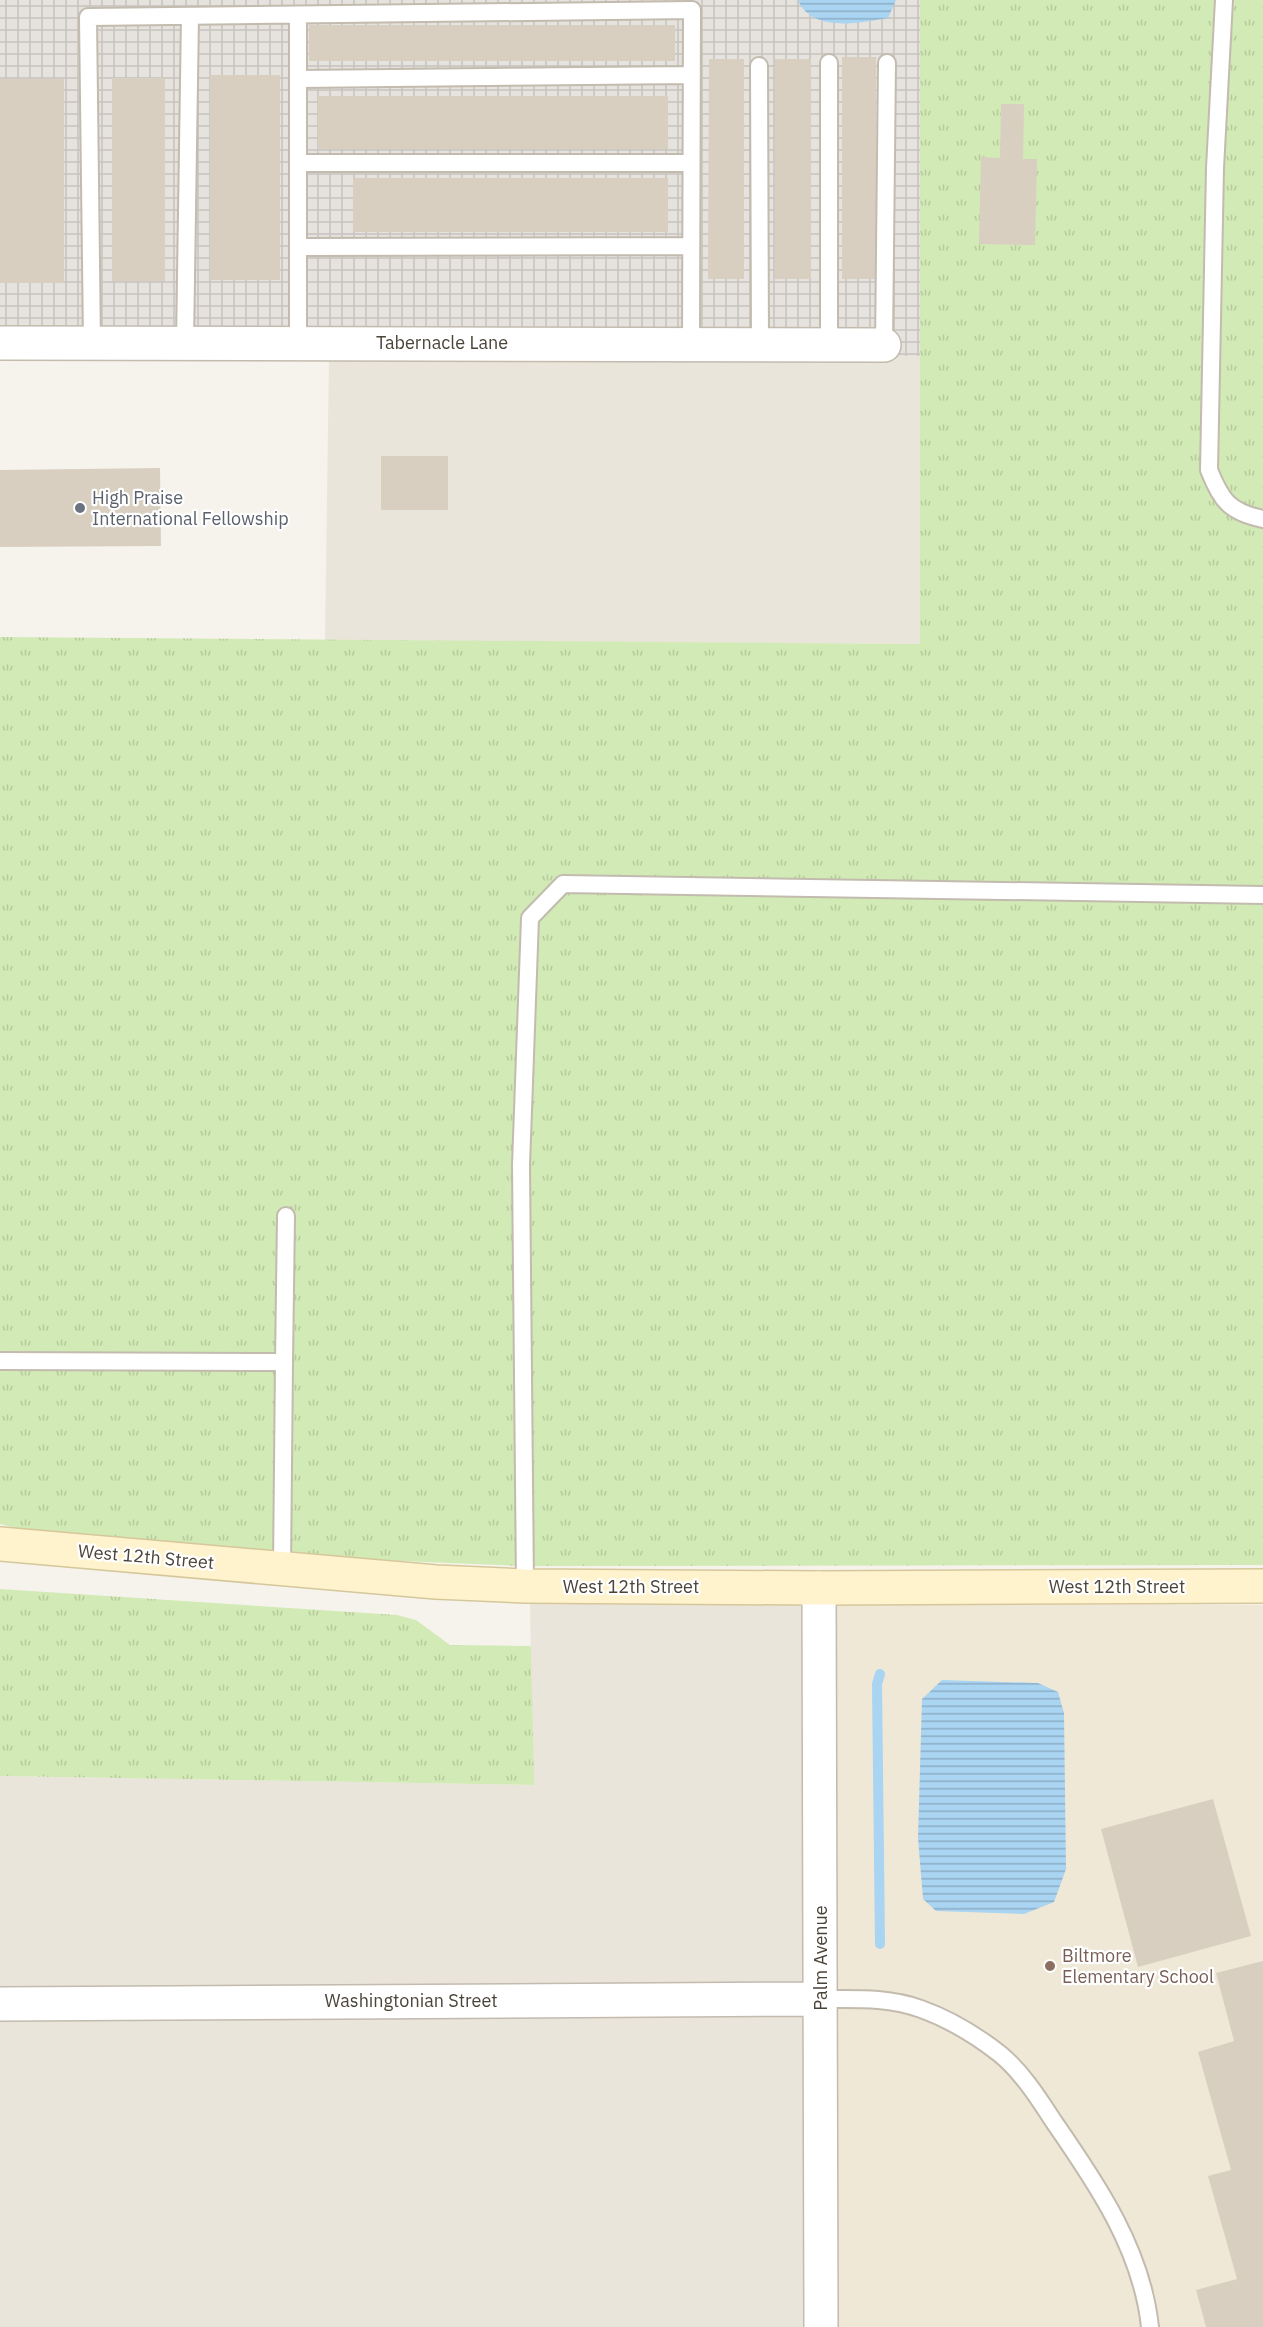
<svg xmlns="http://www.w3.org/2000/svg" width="1263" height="2327" font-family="'IBM Plex Sans',sans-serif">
  <defs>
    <pattern id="industrial-grid" width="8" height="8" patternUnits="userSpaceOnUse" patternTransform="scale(1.5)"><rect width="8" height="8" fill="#e6e2dd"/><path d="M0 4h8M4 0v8" fill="none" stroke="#c7c3be"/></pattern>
    <pattern id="grass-tufts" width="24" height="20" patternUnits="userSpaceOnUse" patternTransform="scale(1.5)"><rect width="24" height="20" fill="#d2eab5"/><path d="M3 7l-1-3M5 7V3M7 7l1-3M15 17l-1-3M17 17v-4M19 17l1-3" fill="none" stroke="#b6ca9c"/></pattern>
    <pattern id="water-rules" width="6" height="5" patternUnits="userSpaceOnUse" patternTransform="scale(1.5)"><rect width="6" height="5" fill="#a9d4f2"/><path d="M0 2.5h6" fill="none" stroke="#8caec5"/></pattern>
  </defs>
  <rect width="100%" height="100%" fill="#f6f3ec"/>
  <path fill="#eae5da" d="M329,356H920V644L325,640Z
    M530,1602L838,1604V2327H0V1776L533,1785Z"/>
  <path fill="url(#industrial-grid)" d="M0,0H920V356L0,357Z"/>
  <path fill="#efe8d6" d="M838,1604L1263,1605V2327H838Z"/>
  <path fill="url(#grass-tufts)" d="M920,0H1263V1565L519,1566L328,1558L19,1529L0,1524V637L920,644Z
    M0,1589L397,1615L416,1620L450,1645L531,1646L534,1785L0,1776Z"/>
  <path fill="url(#water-rules)" d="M798,0H896L888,18C859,23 812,33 798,0Z
    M942,1680L1038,1683L1058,1692L1064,1713L1066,1869L1054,1902L1024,1914L936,1911L923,1899L918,1838L922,1699Z"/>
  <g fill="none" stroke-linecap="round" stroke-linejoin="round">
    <path stroke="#a9d4f2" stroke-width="10" d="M880,1674L877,1684L880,1944"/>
  </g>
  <path fill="#d8cfc1" d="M309,25H675V61H309Z
    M842,57H876V279H842Z
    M709,59H744V279H708Z
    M775,59H811V279H775Z
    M210,75H280V280H210Z
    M112,78H165V281H112Z
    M0,79H64V283H0Z
    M318,96H668V149H318Z
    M1001,104H1024L1023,159H1037L1035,245L979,244L981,157L1000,158Z
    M353,178H668V232H353Z
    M381,456H448V510H381Z
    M160,468L161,546L0,547V470Z
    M1213,1799L1251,1936L1138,1967L1101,1829Z
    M1263,1961V2327H1206L1196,2290L1237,2279L1208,2176L1231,2170L1198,2052L1234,2041L1216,1973Z"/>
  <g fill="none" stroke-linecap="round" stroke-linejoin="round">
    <g stroke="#c2bbae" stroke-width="20">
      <path id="lane" d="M1224,0L1215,168L1209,470C1221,500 1229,512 1263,519
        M298,15V343
        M829,63V344
        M759,66L760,344
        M298,79L692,75
        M298,163H691
        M298,247L691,246
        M92,343L88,17L692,10L691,343
        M185,343L190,16
        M884,345L887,63
        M0,1361L284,1362L282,1568
        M284,1362L286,1216
        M525,1586L521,1165L530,918L563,884L1263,895
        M822,1999C855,1999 889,1997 921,2009C949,2019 977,2036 1000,2054C1022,2072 1039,2099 1054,2122C1097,2184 1142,2250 1150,2327"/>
    </g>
    <g stroke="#c2bbae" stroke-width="36">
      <path id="street" d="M0,343L884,345
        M819,1588L821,2327
        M0,2004L822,1999"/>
    </g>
    <g stroke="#d6c79b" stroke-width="36">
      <path id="secondary" d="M0,1544L436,1582L525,1586L819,1588L1263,1586"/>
    </g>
    <use href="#lane" stroke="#fff" stroke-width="16"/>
    <use href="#street" stroke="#fff" stroke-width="33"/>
    <use href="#secondary" stroke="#fff3cd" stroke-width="33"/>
  </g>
  <circle fill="#6b7280" stroke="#fff" stroke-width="2" cx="80" cy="508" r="6"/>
  <circle fill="#8d6e63" stroke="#fff" stroke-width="2" cx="1050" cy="1966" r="6"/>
  <g text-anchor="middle" stroke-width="4.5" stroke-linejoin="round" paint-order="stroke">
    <g font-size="18" fill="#4b4439" stroke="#fff">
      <text x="442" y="349">Tabernacle Lane</text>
      <text transform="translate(146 1557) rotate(5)" y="6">West 12th Street</text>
      <text x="631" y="1593">West 12th Street</text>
      <text x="1117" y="1593">West 12th Street</text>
      <text transform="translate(821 1958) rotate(-90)" y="6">Palm Avenue</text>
      <text x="411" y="2007">Washingtonian Street</text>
    </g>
    <g font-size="18" fill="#5b616d" stroke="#fff" text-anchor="start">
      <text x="92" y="504">High Praise<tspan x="92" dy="21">International Fellowship</tspan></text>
    </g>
    <g font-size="18" fill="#785e54" stroke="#fff" text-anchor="start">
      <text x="1062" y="1962">Biltmore<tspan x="1062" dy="21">Elementary School</tspan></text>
    </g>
  </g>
</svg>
